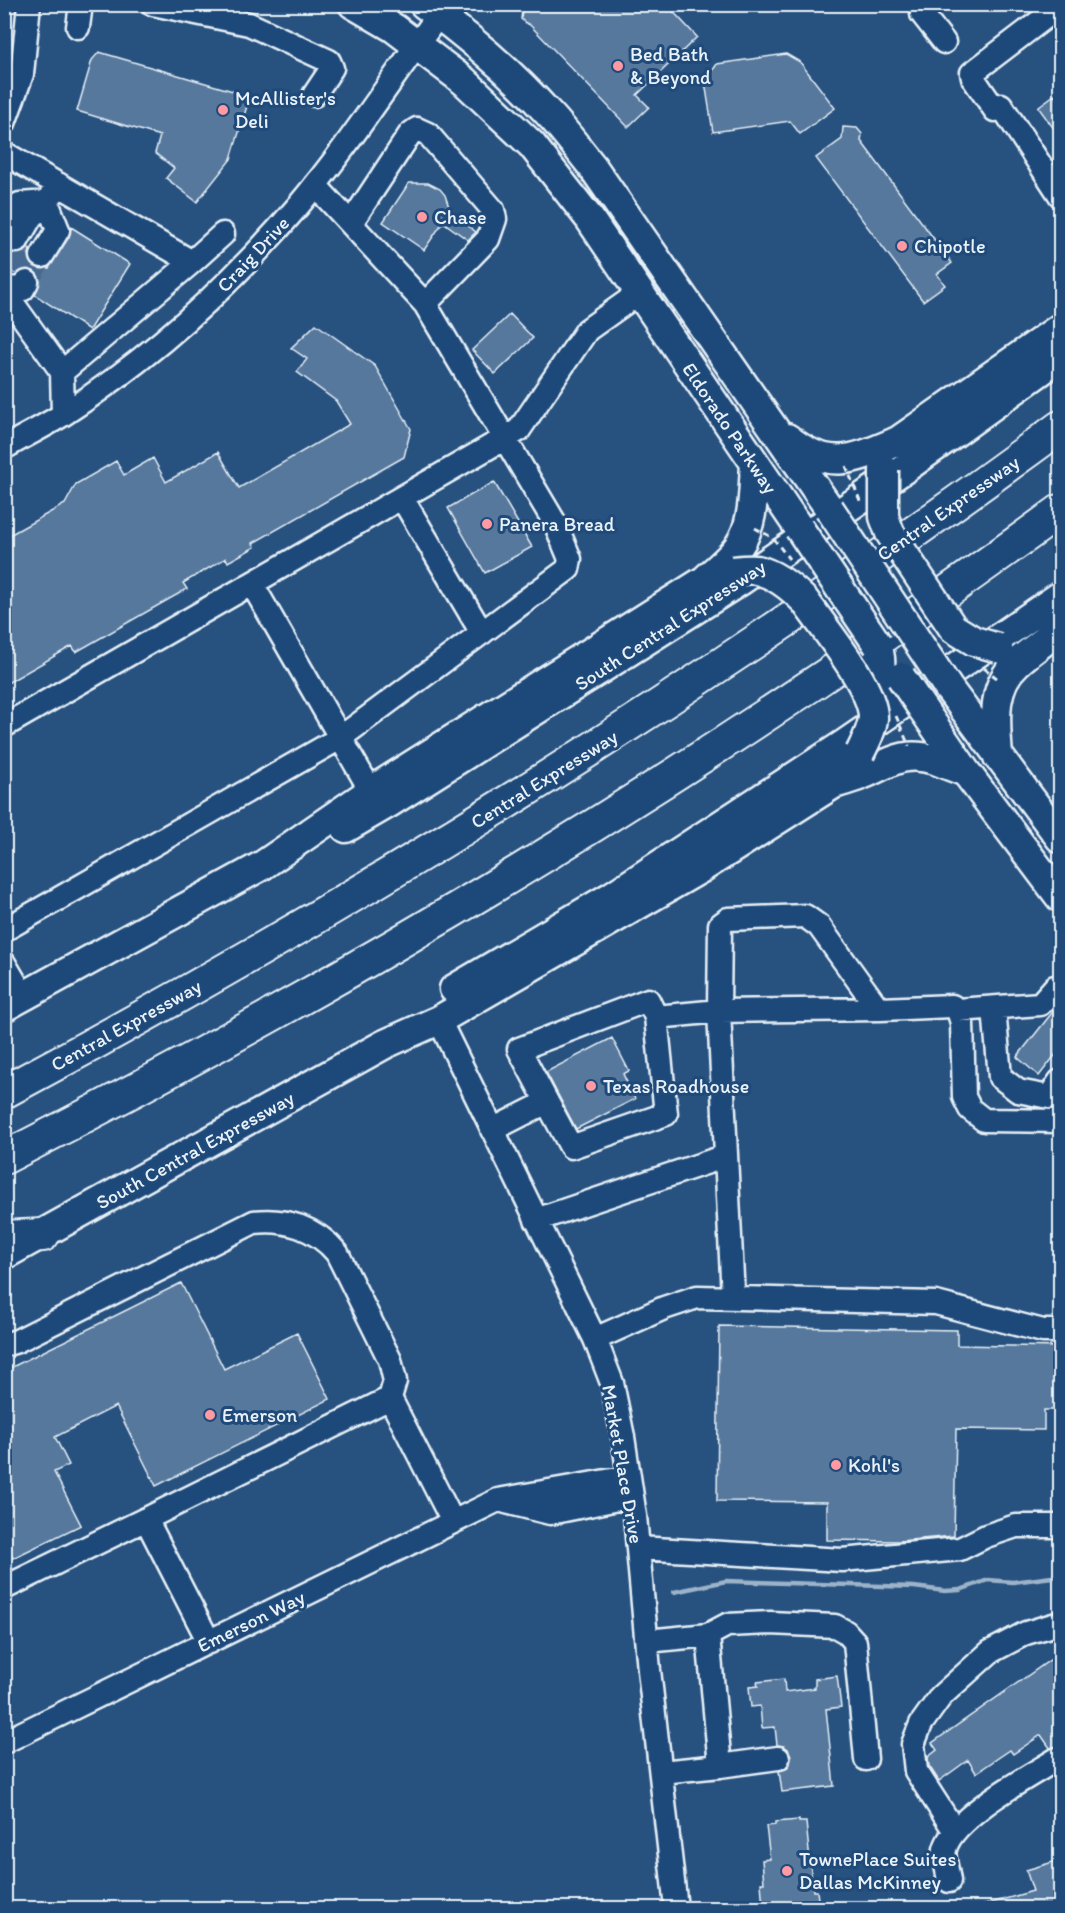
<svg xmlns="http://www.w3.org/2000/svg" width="1065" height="1913" font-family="Itim,sans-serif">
  <rect width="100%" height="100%" fill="#27517f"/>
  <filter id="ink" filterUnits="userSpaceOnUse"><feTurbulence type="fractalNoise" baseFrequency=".0167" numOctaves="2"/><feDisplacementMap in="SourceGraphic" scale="12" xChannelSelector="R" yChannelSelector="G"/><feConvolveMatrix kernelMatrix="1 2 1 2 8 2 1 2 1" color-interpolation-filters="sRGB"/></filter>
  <g filter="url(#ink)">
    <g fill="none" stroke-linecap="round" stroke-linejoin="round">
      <path stroke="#9db3c9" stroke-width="4.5" d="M674,1592L726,1581L914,1587L945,1591L960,1590L988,1580L1013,1582L1060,1576"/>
    </g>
    <path fill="#57789d" stroke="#e8f1f8" stroke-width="1.5" d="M541,4H666L697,37L637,95L649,107L628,127L530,25L524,22L521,19L522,11L529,6L538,7Z
      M99,52L250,96L231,159L197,202L166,178L174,168L155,153L160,136L77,111L92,60Z
      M786,54L800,62L835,108L800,134L790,121L713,132L705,82L717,64Z
      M1054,95L1060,104V137L1038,107Z
      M843,127L857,128L862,134L861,141L952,263L937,274L945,285L923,301L816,158L842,139Z
      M409,183H428L440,189L445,195L449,207L452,210L451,212L476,232L468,240L443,222L424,250L383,222Z
      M71,227L130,264L89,330L35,295L40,281L39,276L34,271L26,269L16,274L4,267V245L10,252L16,254L23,253L29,248L30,249L29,255L30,262L34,267L41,269L49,268L69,237Z
      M510,314L533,338L495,374L472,350Z
      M316,324L375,366L411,429L404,457L253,543L255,547L228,562L226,558L183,583L187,589L76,652L72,646L4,685V538L65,504L76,484L116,461L124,475L153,458L166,482L218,452L239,488L350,424L336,401L297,372L307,359L291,348Z
      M494,482L532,547L485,573L448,508Z
      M1059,1004L1060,1049L1039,1076L1017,1057Z
      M612,1038L629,1071L623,1074L635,1099L576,1129L546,1072Z
      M181,1283L224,1369L297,1333L330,1399L156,1486L116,1406L55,1437L69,1465L54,1472L81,1525L13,1558L4,1541V1371Z
      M719,1326L957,1330V1345L1060,1347V1410H1044V1430L956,1429L954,1536L899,1541L827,1540V1502L717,1501Z
      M1060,1653V1720L1056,1724L1060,1731V1746L1050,1748L1041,1735L1013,1754L1010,1750L976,1773L968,1760L939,1781L929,1766L928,1757L937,1750L932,1743Z
      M837,1676L841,1707L826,1709L834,1786L782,1792L779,1771L786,1769L790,1764L791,1756L788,1749L784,1746L777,1745L775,1727L762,1728L760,1706L751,1707L749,1687L758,1686L757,1682L784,1679L785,1692L815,1688V1679Z
      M799,1820V1822H806L813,1891H817L819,1908H763L761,1883H764L762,1860L770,1859L766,1826L775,1825V1822Z
      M1060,1860V1908H984V1905L1033,1891L1026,1870Z"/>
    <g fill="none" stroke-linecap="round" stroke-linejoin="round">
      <path stroke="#446991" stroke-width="22" stroke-dasharray="22 11" stroke-linecap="butt" d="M4,247L10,236
        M11,271L25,245
        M27,282L42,256"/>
      <g stroke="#e8f1f8" stroke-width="27">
        <path id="minor" d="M153,4L249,24L329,61L332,68L314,95
          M922,14L944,42
          M78,27L81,4
          M1001,105L1060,195
          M995,110L973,78L972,73L1060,6
          M4,123L22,74L29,4
          M4,153L192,262L62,372L63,414
          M351,223L410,134L417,129L428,134L493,210L495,219L488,239L425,304
          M4,230L20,204L47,202L58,184
          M17,241L31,217L47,202
          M42,256L58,230L47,202
          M192,262L223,234
          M4,288L23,289L27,282
          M4,291L62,372
          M4,448C24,436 45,426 64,414C152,357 230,286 298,206C352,142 396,71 447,4
          M402,498L482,633
          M252,584L371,791
          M4,726L519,430L587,330L639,293
          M4,930L340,738L568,569L570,559L555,523L425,304L315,185
          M4,963L24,997
          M994,1008L1000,1077L1018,1091L1049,1097L1060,1081
          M881,1009L719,1011L720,925L728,919L805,916L819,926L875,1004L881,1009L952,1006L958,1010L962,1023L964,1097L970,1109L984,1120L1060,1121
          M958,1010L1040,1004L1055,987L1060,991
          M439,1020L595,1339L612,1383L623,1437L635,1516L649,1670L676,1908
          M547,1102L571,1147L666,1114L656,1017
          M492,1130L547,1102L519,1049L648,1000L656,1017L719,1011L733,1298
          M536,1220L726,1156
          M595,1339L664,1308L697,1297L936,1303L1043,1331H1060
          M4,1345L17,1341L254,1222C286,1218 316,1228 337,1253L390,1360L395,1381L390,1398
          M506,1502L550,1513L632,1496
          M638,1548L842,1560L960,1549L986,1536L1016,1526H1060
          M4,1588L146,1519
          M708,1635L727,1625L770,1623L835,1626L846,1632L855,1642L866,1759
          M647,1641L708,1635L720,1766L661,1772
          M209,1642L146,1519L390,1398L453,1522
          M4,1742L498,1500L629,1477
          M720,1766L778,1758
          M954,1830L916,1771L913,1744L921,1724L941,1696L990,1652L1026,1633L1060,1623
          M949,1881C948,1872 943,1857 945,1849C954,1816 1028,1777 1057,1759"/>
      </g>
      <g stroke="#e8f1f8" stroke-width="33">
        <path id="major" d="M353,4L394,28L464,81L532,145L589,218L799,528
          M424,4C470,37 513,74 550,115C565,131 578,149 592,166L829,508
          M787,438C829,472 853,460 898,441L1060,328
          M867,597L874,629
          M949,689L1060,838
          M922,708L966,772L1060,897
          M873,718C881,694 883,669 878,645
          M998,757C996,724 990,687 1017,663C1031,650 1047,641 1060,627
          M837,783C846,780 855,778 864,774C890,763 903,750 935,760C945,764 955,768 966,772
          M346,828L389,803L740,581L907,467L1060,357
          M454,989L612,896L843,745L1060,596
          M4,1007L263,865L371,791L705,580C716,569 730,559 738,547C755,523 753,491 755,464
          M4,1255L385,1044L439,1020L700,869L832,785L852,766L860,753"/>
      </g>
      <g stroke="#e8f1f8" stroke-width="36">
        <path id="highway" d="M4,1092C372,896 725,674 1060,427
          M4,1158C372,970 726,755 1060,511
          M4,1237L43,1235"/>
      </g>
      <use href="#minor" stroke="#1f4a7a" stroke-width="22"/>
      <use href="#major" stroke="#1f4a7a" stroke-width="28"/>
      <use href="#highway" stroke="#1f4a7a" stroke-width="32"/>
      <g stroke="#e8f1f8" stroke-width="33" stroke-linecap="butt">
        <path id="major-bridge" d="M884,470V517L890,533L953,628L974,641L998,648
          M829,508L949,689
          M799,528L878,645
          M733,571C741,570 750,569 757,570C775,574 793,589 805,601C823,627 874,688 873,718C872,730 865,743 860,753
          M901,677L922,708"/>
      </g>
      <path stroke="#e8f1f8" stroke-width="3" stroke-dasharray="6 4.5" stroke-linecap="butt" d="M846,466L861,503
        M755,528L773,538L789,559
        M984,668L998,679
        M896,716L909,746"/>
      <use href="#major-bridge" stroke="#1f4a7a" stroke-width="28"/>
    </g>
  </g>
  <g fill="#ff9aa2" stroke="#1f4a7a" stroke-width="2">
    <circle cx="618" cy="66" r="6"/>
    <circle cx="223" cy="110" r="6"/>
    <circle cx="422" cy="217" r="6"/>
    <circle cx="902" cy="246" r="6"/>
    <circle cx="487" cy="524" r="6"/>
    <circle cx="591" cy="1086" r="6"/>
    <circle cx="210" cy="1415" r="6"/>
    <circle cx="836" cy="1465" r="6"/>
    <circle cx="787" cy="1871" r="6"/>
  </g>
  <g text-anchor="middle" stroke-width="6" stroke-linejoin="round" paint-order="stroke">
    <g font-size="20" fill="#e8f1f8" stroke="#1f4a7a" text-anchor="start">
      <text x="630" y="61">Bed Bath<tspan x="630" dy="23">&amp; Beyond</tspan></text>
      <text x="235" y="105">McAllister's<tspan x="235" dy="23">Deli</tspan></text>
      <text x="434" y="224">Chase</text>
      <text x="914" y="253">Chipotle</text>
      <text x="499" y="531">Panera Bread</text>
      <text x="603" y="1093">Texas Roadhouse</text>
      <text x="222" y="1422">Emerson</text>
      <text x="848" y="1472">Kohl's</text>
      <text x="799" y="1866">TownePlace Suites<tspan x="799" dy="23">Dallas McKinney</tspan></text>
    </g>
    <g font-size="20" fill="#e8f1f8" stroke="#1f4a7a">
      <text transform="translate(253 254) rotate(-47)" y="7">Craig Drive</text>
      <text transform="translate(730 428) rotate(56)" y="7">Eldorado Parkway</text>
      <text transform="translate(948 508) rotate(-35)" y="7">Central Expressway</text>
      <text transform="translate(670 625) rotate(-33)" y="7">South Central Expressway</text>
      <text transform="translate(544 779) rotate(-32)" y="7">Central Expressway</text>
      <text transform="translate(126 1025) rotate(-29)" y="7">Central Expressway</text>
      <text transform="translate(195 1150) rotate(-29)" y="7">South Central Expressway</text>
      <text transform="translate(623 1464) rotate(80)" y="7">Market Place Drive</text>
      <text transform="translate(251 1621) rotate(-26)" y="7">Emerson Way</text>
    </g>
  </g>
  <rect width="1065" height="1913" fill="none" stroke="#1f4a7a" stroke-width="24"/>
  <rect x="12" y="12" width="1041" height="1889" fill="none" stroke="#e8f1f8" stroke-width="2" filter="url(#ink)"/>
</svg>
